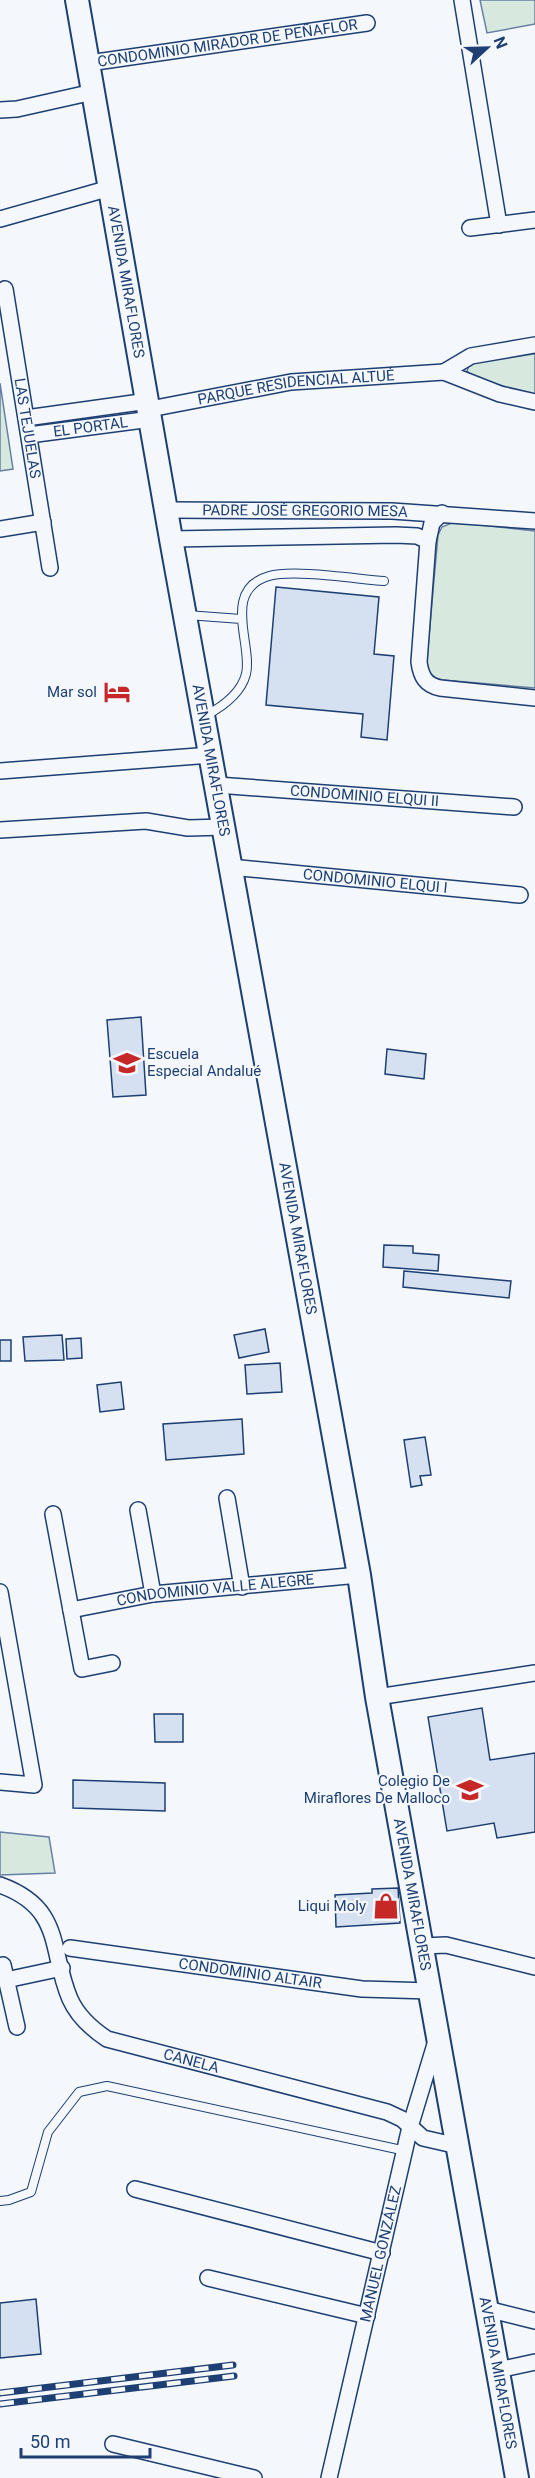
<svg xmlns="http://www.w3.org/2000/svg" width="535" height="2478" font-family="Roboto,sans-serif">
  <rect width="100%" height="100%" fill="#f4f7fb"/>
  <path fill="#d7e8df" stroke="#687fa3" stroke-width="1.5" d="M480,0H535V24L487,33Z
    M535,352V395L475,378L467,371L470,363Z
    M0,383L13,469L0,471Z
    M454,522L535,531V688L443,680C431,678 427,671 427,659L438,535L442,527Z
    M0,1832L49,1837L55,1873L0,1875Z"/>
  <path fill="#d5e0f0" stroke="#1d3f73" stroke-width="1.5" d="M276,587L379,597L374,654L394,656L387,740L361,737L363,714L266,705Z
    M141,1017L146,1095L113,1097L107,1020Z
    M387,1049L426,1054L424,1079L385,1074Z
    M384,1245L413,1246V1253L439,1255L438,1271L383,1267Z
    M404,1271L511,1281L509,1298L403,1287Z
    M265,1329L269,1352L239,1358L234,1335Z
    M62,1335L64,1360L25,1361L23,1337Z
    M81,1338L82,1358L67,1359L66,1339Z
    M0,1340H11V1361H0Z
    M280,1363L282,1392L247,1394L245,1365Z
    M121,1382L124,1409L100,1412L97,1385Z
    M242,1419L244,1454L166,1460L163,1424Z
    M425,1437L431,1475L420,1476L422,1485L411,1487L404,1440Z
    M482,1708L490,1760L535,1753V1832L497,1838L494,1823L447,1831L428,1717Z
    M154,1714H183V1742H155Z
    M73,1780L165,1783V1811L73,1808Z
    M398,1888L400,1923L336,1927L335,1895L372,1893V1889Z
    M36,2299L41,2354L0,2358V2303Z"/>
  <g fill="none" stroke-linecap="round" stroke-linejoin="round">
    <g stroke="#1d3f73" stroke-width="10">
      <path id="service" d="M187,615L241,619
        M205,716C222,707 241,694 246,674C253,645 221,590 269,576C294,569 356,579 384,581
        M0,2201L9,2200L31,2192L48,2132L79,2092L107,2086L406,2151"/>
    </g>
    <g stroke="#1d3f73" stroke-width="18">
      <g id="minor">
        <path d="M462,0L499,225"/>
        <path id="s1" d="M89,63L367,23"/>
        <path d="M0,110L17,109L93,92"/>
        <path d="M0,219L110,188"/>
        <path d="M470,228L535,220"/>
        <path id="s2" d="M5,289L50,568"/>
        <path d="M444,372L471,356L535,345"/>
        <path id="s3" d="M150,409L291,382L444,372L500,394L535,402"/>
        <path d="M26,418L148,401"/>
        <path id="s4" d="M29,435L151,419"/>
        <path id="s5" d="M167,510L392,511L535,521"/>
        <path d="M442,513L432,523L428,541L419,662C421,677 426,685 440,688L535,698"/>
        <path d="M0,529L43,522"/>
        <path d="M171,539L396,535L417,536L428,541"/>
        <path d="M0,771L211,755"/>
        <path id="s6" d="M217,785L514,807"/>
        <path d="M0,830L146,821L188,828L224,827"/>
        <path id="s7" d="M230,867L520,895"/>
        <path d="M227,1498L242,1587"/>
        <path d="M138,1510L153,1594"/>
        <path d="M53,1514L82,1669L112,1663"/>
        <path d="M0,1592L34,1785L0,1782"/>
        <path id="s8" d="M71,1610L153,1594L359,1575"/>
        <path d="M377,1697L535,1673"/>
        <path id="s9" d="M0,1885C64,1908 49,1950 70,1999C78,2017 92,2029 107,2039L387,2112L402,2119L423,2138L458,2146"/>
        <path d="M423,1946L446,1945L535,1967"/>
        <path id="s10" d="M70,1948L362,1989L431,1991"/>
        <path d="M3,1965L17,2027"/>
        <path d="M6,1980L62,1968"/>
        <path d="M135,2189L382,2253"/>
        <path d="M208,2278L367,2316"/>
        <path d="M487,2309L535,2321"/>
        <path d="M498,2370L535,2362"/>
        <path d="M113,2444L254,2478"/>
        <path id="s11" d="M329,2478L410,2127L436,2041"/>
      </g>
    </g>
    <g stroke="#1d3f73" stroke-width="26">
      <g id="secondary">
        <path id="s12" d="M77,0L171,539L359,1575L377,1697L517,2478"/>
      </g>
    </g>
    <use href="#service" stroke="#f4f7fb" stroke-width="8"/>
    <use href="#minor" stroke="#f4f7fb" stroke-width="15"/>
    <use href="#secondary" stroke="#f4f7fb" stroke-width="22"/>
    <g stroke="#1d3f73" stroke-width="7">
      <path id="rail" d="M0,2393L233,2365
        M0,2404L234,2376"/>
    </g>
    <use href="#rail" stroke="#f4f7fb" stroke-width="4.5" stroke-dasharray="14" stroke-linecap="butt"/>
  </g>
  <defs>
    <g id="hotel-bare" transform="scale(2.07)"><path d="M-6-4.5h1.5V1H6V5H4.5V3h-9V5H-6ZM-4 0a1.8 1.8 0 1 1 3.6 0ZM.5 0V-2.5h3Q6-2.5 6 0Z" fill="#c62828" stroke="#f4f7fb" stroke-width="2.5" paint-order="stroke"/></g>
    <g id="school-bare" transform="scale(2.07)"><path d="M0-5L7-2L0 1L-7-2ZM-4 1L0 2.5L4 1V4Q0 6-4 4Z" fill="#c62828" stroke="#f4f7fb" stroke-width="2.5" paint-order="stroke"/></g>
    <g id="shop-bare" transform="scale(2.07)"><path d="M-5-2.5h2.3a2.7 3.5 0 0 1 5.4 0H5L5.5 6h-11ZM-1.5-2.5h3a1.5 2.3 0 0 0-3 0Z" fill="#c62828" stroke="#f4f7fb" stroke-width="2.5" paint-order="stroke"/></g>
  </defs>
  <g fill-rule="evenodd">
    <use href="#hotel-bare" x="117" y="692"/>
    <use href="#school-bare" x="127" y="1063"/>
    <use href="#school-bare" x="470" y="1790"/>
    <use href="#shop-bare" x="386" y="1906"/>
  </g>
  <g text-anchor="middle" stroke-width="4.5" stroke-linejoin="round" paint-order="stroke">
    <g font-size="15" fill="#1d3f73" stroke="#f4f7fb">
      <text dy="5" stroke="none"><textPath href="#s1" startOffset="140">CONDOMINIO MIRADOR DE PEÑAFLOR</textPath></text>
      <text dy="5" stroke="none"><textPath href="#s12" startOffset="286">AVENIDA MIRAFLORES</textPath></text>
      <text dy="5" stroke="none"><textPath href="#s3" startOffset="148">PARQUE RESIDENCIAL ALTUÉ</textPath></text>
      <text dy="5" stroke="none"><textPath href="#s4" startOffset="62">EL PORTAL</textPath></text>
      <text dy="5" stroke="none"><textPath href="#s2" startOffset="141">LAS TEJUELAS</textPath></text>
      <text dy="5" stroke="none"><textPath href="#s5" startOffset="138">PADRE JOSÉ GREGORIO MESA</textPath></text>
      <text dy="5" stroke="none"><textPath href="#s12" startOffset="772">AVENIDA MIRAFLORES</textPath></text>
      <text dy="5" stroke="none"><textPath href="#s6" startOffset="148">CONDOMINIO ELQUI II</textPath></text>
      <text dy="5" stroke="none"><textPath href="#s7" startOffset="146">CONDOMINIO ELQUI I</textPath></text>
      <text dy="5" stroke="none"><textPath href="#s12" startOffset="1258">AVENIDA MIRAFLORES</textPath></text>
      <text dy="5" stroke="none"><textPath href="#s8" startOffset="146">CONDOMINIO VALLE ALEGRE</textPath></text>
      <text dy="5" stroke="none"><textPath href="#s12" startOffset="1924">AVENIDA MIRAFLORES</textPath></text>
      <text dy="5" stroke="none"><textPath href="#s10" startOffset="182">CONDOMINIO ALTAIR</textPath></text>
      <text dy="5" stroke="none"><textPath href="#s9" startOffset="284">CANELA</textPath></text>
      <text dy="5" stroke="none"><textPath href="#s11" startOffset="230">MANUEL GONZÁLEZ</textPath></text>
      <text dy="5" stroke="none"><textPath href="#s12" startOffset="2410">AVENIDA MIRAFLORES</textPath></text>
    </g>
    <g font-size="15" fill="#1d3f73" stroke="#f4f7fb" text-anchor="end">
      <text x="97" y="697">Mar sol</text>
      <text x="147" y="1059" text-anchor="start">Escuela<tspan x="147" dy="17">Especial Andalué</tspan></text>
      <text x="450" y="1786">Colegio De<tspan x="450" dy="17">Miraflores De Malloco</tspan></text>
      <text x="366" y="1911">Liqui Moly</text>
    </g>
  </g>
  <g transform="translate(487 48) rotate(68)" stroke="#f4f7fb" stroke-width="4.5" paint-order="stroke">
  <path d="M0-4.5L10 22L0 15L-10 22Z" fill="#1d3f73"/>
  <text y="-9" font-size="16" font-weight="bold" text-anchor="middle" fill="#1d3f73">N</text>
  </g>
  <path d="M21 2448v9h129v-9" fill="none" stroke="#1d3f73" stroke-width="3"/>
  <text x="30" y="2448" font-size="18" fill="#1d3f73" stroke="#f4f7fb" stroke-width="4.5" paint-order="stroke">50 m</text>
</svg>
